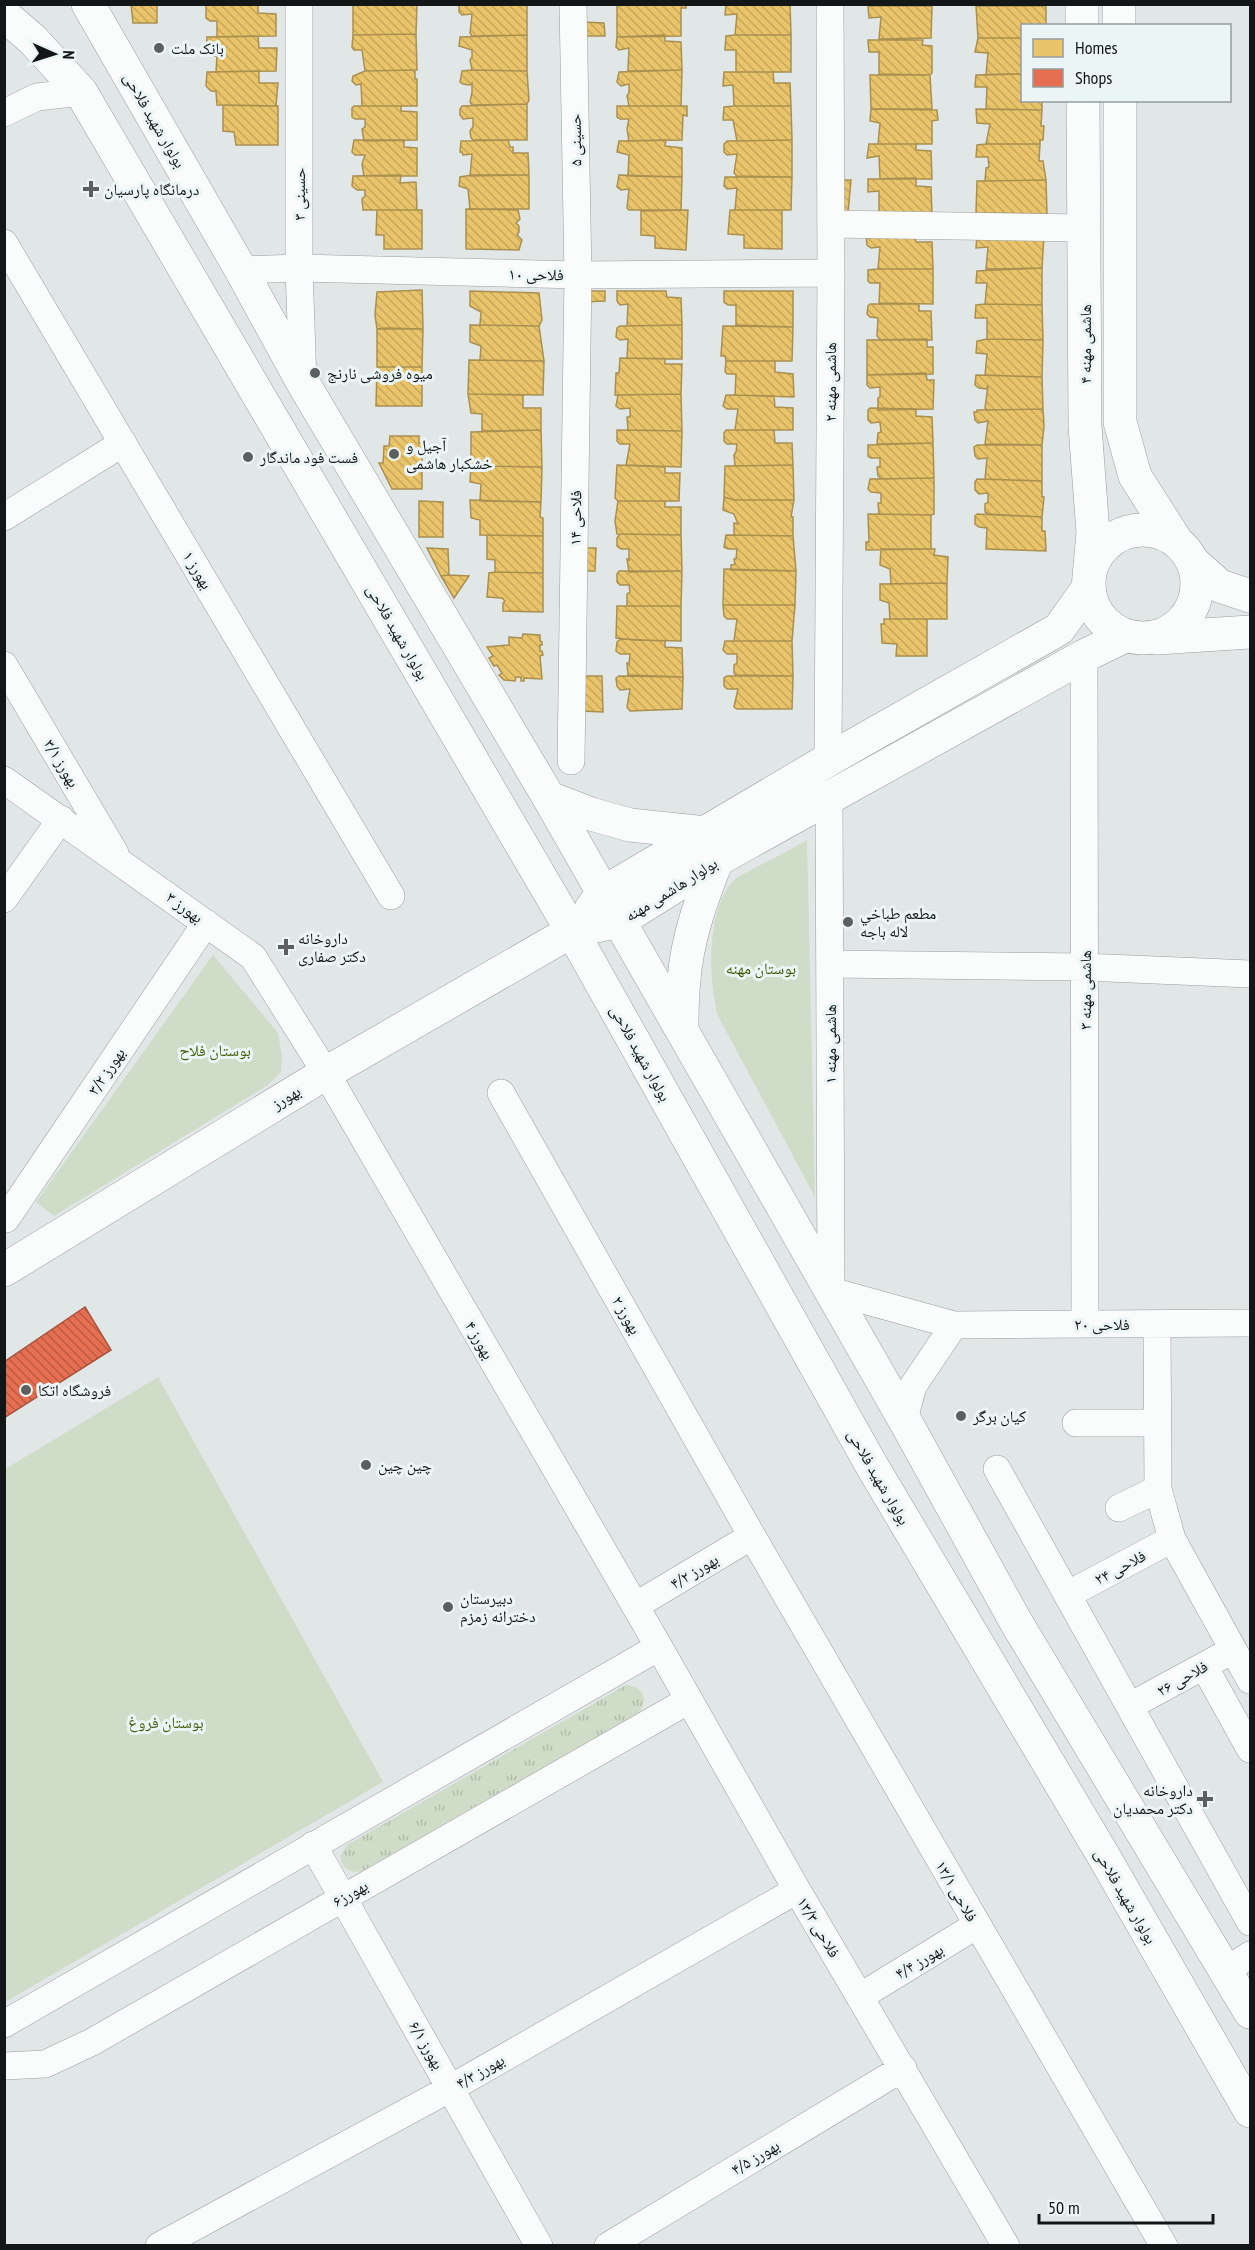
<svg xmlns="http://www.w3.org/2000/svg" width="1255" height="2250" font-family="'PT Sans Narrow','Noto Naskh Arabic',sans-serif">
  <defs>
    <pattern id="grass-tufts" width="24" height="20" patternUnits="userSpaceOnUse" patternTransform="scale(1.5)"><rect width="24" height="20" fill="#cfdcc8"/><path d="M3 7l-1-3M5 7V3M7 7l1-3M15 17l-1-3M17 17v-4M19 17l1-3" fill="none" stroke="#b1bcab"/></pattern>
    <pattern id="homes-back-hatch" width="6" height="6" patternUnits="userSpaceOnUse" patternTransform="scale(1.5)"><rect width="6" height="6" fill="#e9c46a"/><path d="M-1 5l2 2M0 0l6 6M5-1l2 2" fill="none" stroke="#c7a85b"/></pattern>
    <pattern id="shops-back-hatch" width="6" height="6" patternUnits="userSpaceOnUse" patternTransform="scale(1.5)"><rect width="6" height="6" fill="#e76f51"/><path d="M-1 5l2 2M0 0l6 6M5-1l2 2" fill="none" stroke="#ba5a42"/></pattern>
  </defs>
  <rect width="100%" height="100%" fill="#e1e6e6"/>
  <path fill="url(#grass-tufts)" d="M626,1685C644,1686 649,1700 638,1713L362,1871C349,1874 343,1869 340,1856L347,1845Z"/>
  <path fill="#cfdcc8" d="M807,840L815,1197L718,1016C708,982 706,906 735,879C739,875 749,872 755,868C772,859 790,850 807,840Z
    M213,955L278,1033L282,1057L281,1072L268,1085L54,1216L36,1202Z
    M158,1377L383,1782L5,2002V1469Z"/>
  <path fill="url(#homes-back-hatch)" stroke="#a99051" stroke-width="1.5" d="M131,4H157V23H133Z
    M206,4H258V13L276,14V36L217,37V21H210L206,18Z
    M353,4H417L416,34L353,35Z
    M459,4H527V35L472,36L470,33L472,14L462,15L459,12Z
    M617,4H686V8H681V36L617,37Z
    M726,4H790L791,35H735L737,14L725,15Z
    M868,6H932L931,38L879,39L881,17L869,18Z
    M976,6H1046V26H1022V38H978Z
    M583,22L604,23L605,36H582Z
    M416,34L417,70L365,71L362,50H354L352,47L353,35Z
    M527,35V71L472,70L470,60L472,57V50L459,46L460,37Z
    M665,35V41L681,42L682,70L628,71L629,48L619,50L616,47L617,37Z
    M735,35H791V72H736V50H725L726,36Z
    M258,36L259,48H277L276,71L216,72L217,56H210L206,53L207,37Z
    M978,38H1022V74L986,75L988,53L975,52Z
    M868,40H923L922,45L932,46V73L930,75L879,74V52H869Z
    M415,70V79H417V106H362L361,84L356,85L352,81L353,76L365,71Z
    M472,70L527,71L529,100L527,104L472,105L470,102L472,92V83L470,85L463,84L460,82L462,71Z
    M682,70L681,106H629L627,96L629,93V84L621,86L617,82L619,72Z
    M259,71V83H278L276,106L217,105L216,91H211L206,86L207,72Z
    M724,72H773L774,83H790L791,106H734L733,85L723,86Z
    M1005,74H1022V100H1042V110L986,109L987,87H975L976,75Z
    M870,75H930L932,109H871Z
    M527,104V140H473L471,138L470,131L473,127V118L463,119L460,115V109L462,106Z
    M223,105L278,106V145H236L234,132L223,131Z
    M354,106H401V111L417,112V140L364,141L362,129L365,127V119H355L352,117V108Z
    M617,106H687V116L683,115L682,140L629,141L627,129L629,119H620L617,117Z
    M734,106H791L792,140L737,141L733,120H723L724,107Z
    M871,109L937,110L938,120L932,121V144H878L880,123L870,121Z
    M976,109L1042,110L1041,126H1044L1043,140H1040V144H986L990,124L977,123Z
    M354,140H404V147L417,148V176H364L362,164L365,155H355L352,152Z
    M508,140L510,147H513V153H528L529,175L470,176L472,154L463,155L462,152H460L461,141Z
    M666,140L665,146L682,148V177L628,176L629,155L617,152L619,141Z
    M792,140V177L737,176L734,173L737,154L727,155L724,152V144L727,141Z
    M869,144H916V150L931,151L932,179H880L879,156L867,158Z
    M986,144H1040L1039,161H1043L1046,180L985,181L986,168L989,167L988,157H976L977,145Z
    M401,175L400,183L416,182L417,210H363L362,199L365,196V190H357L352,186L353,176Z
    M472,175H529V209H470L468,189L459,186L460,177Z
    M619,175L682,177L681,210H629L627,208L629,189L621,190L617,187Z
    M725,177H792L791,210H735L737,188L727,189L724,186Z
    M916,178V186L931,187L932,214H879V191L868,192V179Z
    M834,180H851L848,213L833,212Z
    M1046,180L1047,214L976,213L977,181Z
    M466,209L518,210L520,219L516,223L519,226V232L517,235L522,240L519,250L466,249Z
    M377,210H422V249H384V235H376Z
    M688,210L686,250L655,248V236L641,235V211Z
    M730,210H782V249L744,248V235L728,234Z
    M866,235L915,236L916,242H932L933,269H878L880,247L871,248L867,245Z
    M977,235H1044L1042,268L986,269L988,247L976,248Z
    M1042,268V305L985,304L987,283H976L977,271Z
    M878,269H933V304L879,303L880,283H870L868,281V270Z
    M422,290L423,329H377L375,315L377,292Z
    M470,291L539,293L542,320L539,326L480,325L481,312L470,306Z
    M583,291H605V301L583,302Z
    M617,291H666L667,297L681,298L682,325L627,326L628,304L620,305L617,301Z
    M724,291H793V327L736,325V305H728L724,302Z
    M870,304H919V311H931L932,340H881L877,336L878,318L870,317L867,314L868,306Z
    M985,304L1042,305L1043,340L987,339V318H975L976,305Z
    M470,325L539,326L544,361L480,360L481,346L470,342Z
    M682,325V359L627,358L628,339L620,340L616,337L617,328L620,326Z
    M723,326L793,327L792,361H726L725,356H721Z
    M386,328L423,329L422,367H377V329Z
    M927,339V347H933V374L867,375V340Z
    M987,339L1043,340L1042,377L985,375L987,354L976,353L977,341Z
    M620,358L665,359V364H682L681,394L615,395L616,373H619Z
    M469,360L544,361L543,395L468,394Z
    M726,361H775V372L793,374L794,397L735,395L736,374H727L725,371Z
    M377,367H422V406H376Z
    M926,373L927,380H934L933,409L878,410V398L880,397V387L870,388L867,385V375Z
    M976,375L1042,377L1043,409L987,410L985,408L988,386L986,389L979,388L975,385Z
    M468,394L523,395V408H541V430L482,431V414L471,413Z
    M681,394L682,431L628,430L627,417H630V408L620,409L616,406L618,395Z
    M726,395L774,396L775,407L793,408V430H735L738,409H727L723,406Z
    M870,408L916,409V416L932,417L933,443L877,444L878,433L881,432L880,422L871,423L868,420V410Z
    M1043,409L1044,426L1042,445L985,444L988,421L978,423L975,420L974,412H977V410Z
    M541,430L542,467L471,466V432Z
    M617,430L682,431L681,467L626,465L630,444H620L617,441Z
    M726,430H774L775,443H792L793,465L735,466L734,455L736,452L737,444H727L724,441V433Z
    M390,436H419V443H422V489H392L379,463H383L384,446H389Z
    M933,443L934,478L880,479V477L878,476L877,467H880V458H871L868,456V445Z
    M977,445H1042V481L985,479L987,458L978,459L975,456L974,447Z
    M617,465L665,467V473H680L679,501H618L615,498Z
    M793,465L794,500H734L724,497L725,466Z
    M471,466L542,467L541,502L480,501L481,484L470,482Z
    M934,478V514L931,515L879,514L878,503H881V493L871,492L868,489L870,479Z
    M977,479L1042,481V497H1044L1042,517L989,514L985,512V504L988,502V493L979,494L975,490V482Z
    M724,497L734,500H794L791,517H793V536L734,535V523L738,524L734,514L723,510Z
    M470,500L541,502L540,517L543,518V536L480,535V520L471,518Z
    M419,501L443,502V537H419Z
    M618,501H665V507H681V535L617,534L615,521Z
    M868,514L931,515V549L866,550V542H869Z
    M977,514L1042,517V531H1045L1046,551L986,549L987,528L979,527L975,524V516Z
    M620,534L681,535L682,571L629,572L627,559L629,560V549H621L617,546V538Z
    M487,535L543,536V573L495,572V560L487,559Z
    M726,535L793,536L796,571L731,570V565L735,564L734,559H736L737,549H728L724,547Z
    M427,548L448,549L449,575L441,576Z
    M580,548H596L595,571H583Z
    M881,549H935L934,555L948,557L947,583L891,584L890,569L880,565Z
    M724,569L796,571L795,605H723Z
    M619,571H682L681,606H627V594L630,592L629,585H620L617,582V574Z
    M495,572L543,573V612L503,611V603L505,601L502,598L487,597L489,573Z
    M449,575L469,576L454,598L441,576Z
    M947,583V619H890L889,603L880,600V584Z
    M723,605H795L792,641H734L737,619H727L724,616Z
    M617,606H681V641L634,640L616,638Z
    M884,619H927V656H896L897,644L882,643L881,624H884Z
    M523,634L540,635V641L542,642V645H540V651H542L543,655L540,656L542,679L524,678V681H521V677H516L515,681L504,680L499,675L502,673L497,665L494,666L489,658L493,656L487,647L509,645V637L522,638Z
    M621,639L665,641V647L682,648L683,677L628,675L627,663L629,664L630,654H620L616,651L617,642Z
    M725,641H792L793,676L736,675L734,673V665L737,663V654H727L723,650Z
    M582,676H602L603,712L582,711Z
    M619,676L683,677L682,709L630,711L627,707L630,689L620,690L617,686L616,678Z
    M727,676H793L792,709H737L734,707L738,689H727L724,686V678Z"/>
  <path fill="url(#shops-back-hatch)" stroke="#a7543f" stroke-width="1.5" d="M85,1307L111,1350L4,1418V1362Z"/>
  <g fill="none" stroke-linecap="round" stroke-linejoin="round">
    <g stroke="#9b9e9e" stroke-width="28">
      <path id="street" d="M299,4V268L303,382
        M4,113L37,97L81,92
        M831,224L1084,228
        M4,243L391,896
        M241,270L299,268L578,275L831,273
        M4,517L123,443
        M1084,656L1085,1324
        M4,665L115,853
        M828,760L831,273L830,4
        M571,761L578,275L573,4
        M4,780L253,957L326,1073L659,1647L797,1890L1006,2246
        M829,798L831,1291L954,1325L1250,1323
        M4,899L61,819
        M830,964L1084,967L1250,974
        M501,1093L752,1536L1164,2246
        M6,1219L206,923
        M1157,1324L1158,1489L1172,1539L1250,1680
        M904,1419L913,1386L954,1325
        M1076,1423H1157
        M997,1469L1250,1922
        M1119,1508L1158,1489
        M1067,1595L1172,1539
        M635,1606L752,1536
        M1204,1666L1250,1749
        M1130,1706L1233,1650
        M313,1845L539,2246
        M1227,1970L1250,1955
        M861,1996L977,1925
        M4,2024L659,1647
        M4,2066L45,2064L92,2042L689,1700
        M159,2246L451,2088L797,1890
        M608,2246L903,2068"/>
    </g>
    <g stroke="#9b9e9e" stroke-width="34">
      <path id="secondary" d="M88,4L241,270L303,383L549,798L904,1419L1016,1622L1250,2012
        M1082,4V26
        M1119,4V26
        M4,15L32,39L81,92L572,931L872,1466L1103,1855L1250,2111
        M1120,100V422L1135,476L1175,539
        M1089 584a54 54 0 1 1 108 0a54 54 0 1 1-108 0Z
        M1194,563L1220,586L1250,596
        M1157,638L1250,632
        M549,798L591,814L630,825L706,833
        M591,909L603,893L828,760L1059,629L1088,588L1093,533L1085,426L1083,100
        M682,1030C682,1014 682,996 684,980C687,938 702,898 717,860
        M4,1270L326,1073L572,931L619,921L717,860L1084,656L1125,636"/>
    </g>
    <use href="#street" stroke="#fafbfb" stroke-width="27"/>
    <use href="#secondary" stroke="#fafbfb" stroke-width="33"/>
  </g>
  <g fill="#5b5f5f" stroke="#ecf5f5" stroke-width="2">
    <circle cx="159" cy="48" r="6"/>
    <path d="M88 180h6v6h6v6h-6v6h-6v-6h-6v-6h6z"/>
    <circle cx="315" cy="373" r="6"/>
    <circle cx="394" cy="454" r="6"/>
    <circle cx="248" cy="457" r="6"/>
    <circle cx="848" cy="922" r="6"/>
    <path d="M283 938h6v6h6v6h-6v6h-6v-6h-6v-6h6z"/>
    <circle cx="26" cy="1390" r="6"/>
    <circle cx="961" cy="1416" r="6"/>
    <circle cx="366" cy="1465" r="6"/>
    <circle cx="448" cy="1607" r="6"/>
    <path d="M1202 1790h6v6h6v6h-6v6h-6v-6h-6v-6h6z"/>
  </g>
  <g text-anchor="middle" stroke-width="6" stroke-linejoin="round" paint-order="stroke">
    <g font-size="16" fill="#131616" stroke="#ecf5f5" text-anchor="start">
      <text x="171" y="54">بانک ملت</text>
      <text x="104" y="195">درمانگاه پارسیان</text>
      <text x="327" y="379">میوه فروشی نارنج</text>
      <text x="406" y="451">آجیل و<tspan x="406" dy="18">خشکبار هاشمی</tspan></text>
      <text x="260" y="463">فست فود ماندگار</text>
      <text x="860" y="919">مطعم طباخي<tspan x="860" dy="18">لاله باجه</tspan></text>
      <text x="298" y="944">داروخانه<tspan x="298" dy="18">دکتر صفاری</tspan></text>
      <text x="38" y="1396">فروشگاه اتکا</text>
      <text x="973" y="1422">کیان برگر</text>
      <text x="378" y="1471">چین چین</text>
      <text x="460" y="1604">دبیرستان<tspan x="460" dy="18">دخترانه زمزم</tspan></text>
      <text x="1193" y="1796" text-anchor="end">داروخانه<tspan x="1193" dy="18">دکتر محمدیان</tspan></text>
    </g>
    <g font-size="16" fill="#131616" stroke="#ecf5f5">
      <text transform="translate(155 120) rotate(60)" y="6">بولوار شهید فلاحی</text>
      <text transform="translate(575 140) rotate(-91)" y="6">حسینی ۵</text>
      <text transform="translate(299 194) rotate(-90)" y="6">حسینی ۳</text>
      <text transform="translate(536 274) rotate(1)" y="6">فلاحی ۱۰</text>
      <text transform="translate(1085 344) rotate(-90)" y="6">هاشمی مهنه ۴</text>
      <text transform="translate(830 382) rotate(-90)" y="6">هاشمی مهنه ۲</text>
      <text transform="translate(575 518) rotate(-89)" y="6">فلاحی ۱۴</text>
      <text transform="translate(198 570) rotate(59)" y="6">بهورز ۱</text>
      <text transform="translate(398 632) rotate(60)" y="6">بولوار شهید فلاحی</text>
      <text transform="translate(62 763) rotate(59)" y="6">بهورز ۳/۱</text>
      <text transform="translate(671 889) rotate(-32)" y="6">بولوار هاشمی مهنه</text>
      <text transform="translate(185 907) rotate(36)" y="6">بهورز ۳</text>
      <text transform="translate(1085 990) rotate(-90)" y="6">هاشمی مهنه ۳</text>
      <text transform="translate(830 1044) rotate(-90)" y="6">هاشمی مهنه ۱</text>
      <text transform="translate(641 1053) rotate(61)" y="6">بولوار شهید فلاحی</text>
      <text transform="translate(106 1071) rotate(-56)" y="6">بهورز ۳/۲</text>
      <text transform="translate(286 1097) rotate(-32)" y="6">بهورز</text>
      <text transform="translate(627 1315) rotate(60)" y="6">بهورز ۲</text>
      <text x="1102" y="1330">فلاحی ۲۰</text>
      <text transform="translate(480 1340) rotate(60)" y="6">بهورز ۴</text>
      <text transform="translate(879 1477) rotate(60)" y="6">بولوار شهید فلاحی</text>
      <text transform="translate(1120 1567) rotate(-28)" y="6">فلاحی ۲۴</text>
      <text transform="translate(694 1571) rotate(-31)" y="6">بهورز ۴/۲</text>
      <text transform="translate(1182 1678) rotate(-29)" y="6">فلاحی ۲۶</text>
      <text transform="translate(957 1891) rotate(60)" y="6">فلاحی ۱۳/۱</text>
      <text transform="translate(350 1893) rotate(-30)" y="6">بهورز۶</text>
      <text transform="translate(1126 1896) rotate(60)" y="6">بولوار شهید فلاحی</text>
      <text transform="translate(819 1927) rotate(59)" y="6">فلاحی ۱۳/۳</text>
      <text transform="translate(919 1961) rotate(-31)" y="6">بهورز ۴/۴</text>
      <text transform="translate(427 2045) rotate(60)" y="6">بهورز ۶/۱</text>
      <text transform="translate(480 2071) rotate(-30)" y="6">بهورز ۴/۳</text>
      <text transform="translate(755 2157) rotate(-31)" y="6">بهورز ۴/۵</text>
    </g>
    <g font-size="16" fill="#3f5e08" stroke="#ecf5f5">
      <text x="761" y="974">بوستان مهنه</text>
      <text x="215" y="1056">بوستان فلاح</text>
      <text x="166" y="1728">بوستان فروغ</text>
    </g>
  </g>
  <rect width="1255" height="2250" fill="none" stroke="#131616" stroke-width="12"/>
  <rect x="1021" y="24" width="210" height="78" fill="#ecf5f5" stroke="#959c9c" stroke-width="1.5"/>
  <rect x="1033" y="39" width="30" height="18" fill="#e9c46a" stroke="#959c9c" stroke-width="1.5"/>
  <text x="1075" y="54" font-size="18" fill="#131616">Homes</text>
  <rect x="1033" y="69" width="30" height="18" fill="#e76f51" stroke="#959c9c" stroke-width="1.5"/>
  <text x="1075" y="84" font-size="18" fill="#131616">Shops</text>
  <g transform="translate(54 54) rotate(93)" stroke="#ecf5f5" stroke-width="4.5" paint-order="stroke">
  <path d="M0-4.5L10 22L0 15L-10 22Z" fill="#131616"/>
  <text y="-9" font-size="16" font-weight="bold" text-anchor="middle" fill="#131616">N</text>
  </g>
  <path d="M1039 2214v9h174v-9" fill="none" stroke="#131616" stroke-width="3"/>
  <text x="1048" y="2214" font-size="18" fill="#131616" stroke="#ecf5f5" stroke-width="4.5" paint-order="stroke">50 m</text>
</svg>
